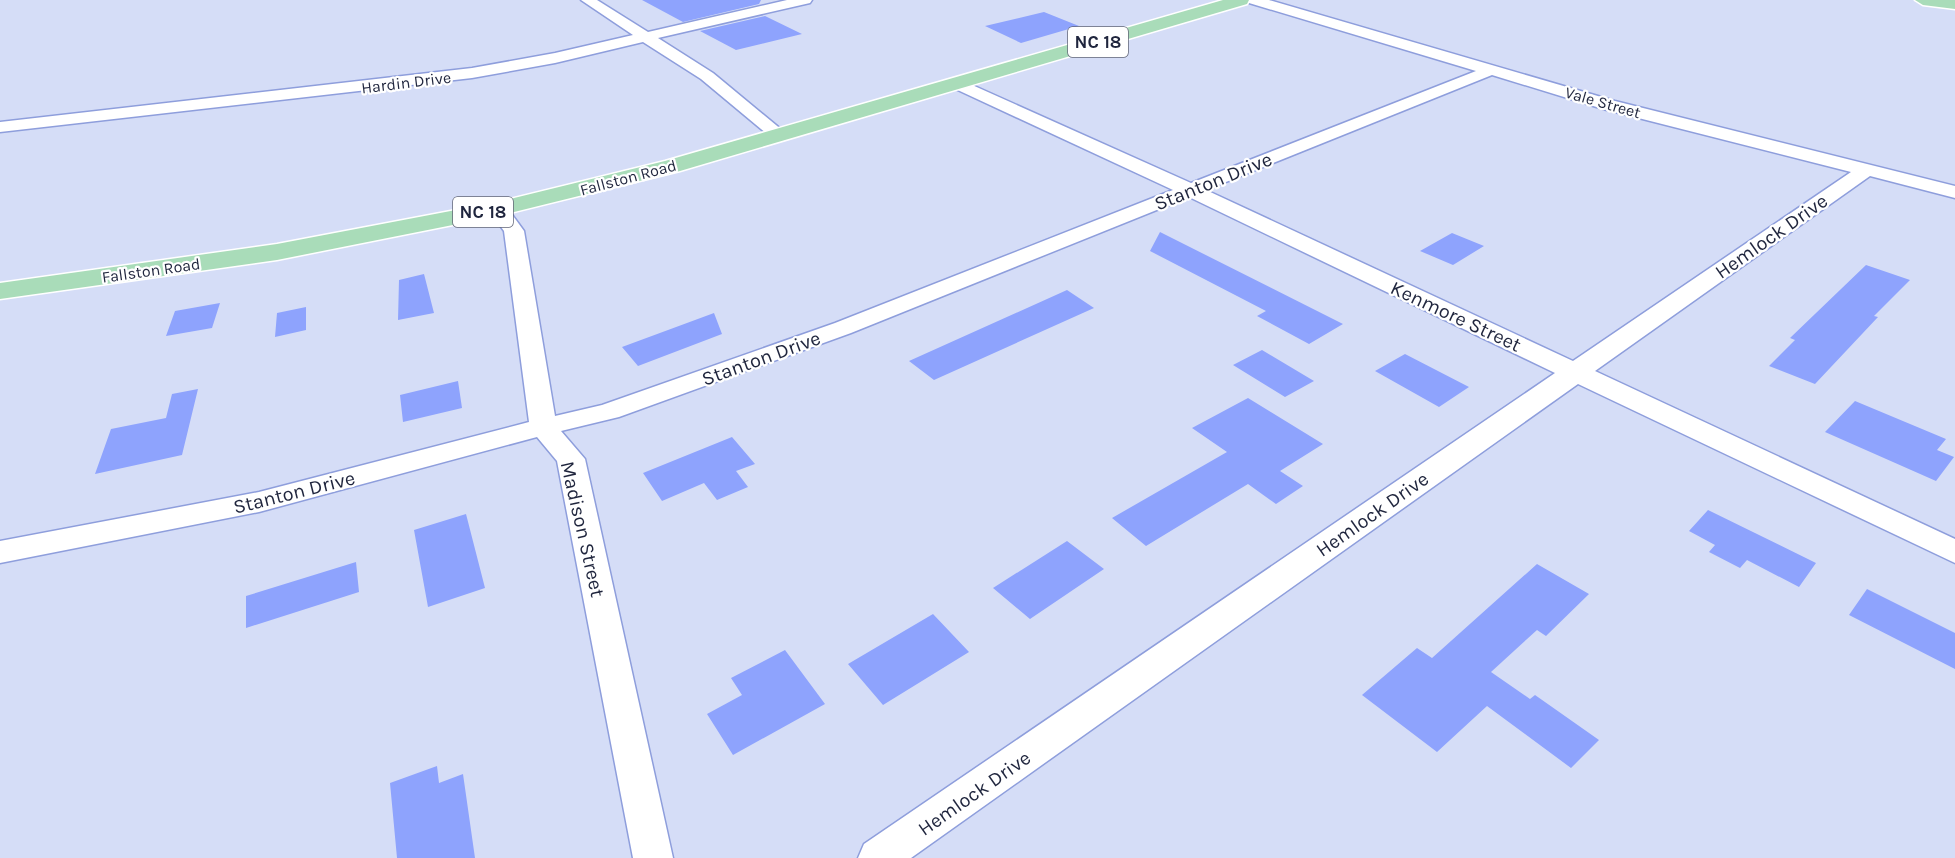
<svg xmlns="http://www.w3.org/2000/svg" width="1955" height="858" font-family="Karla,sans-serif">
  <rect width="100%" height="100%" fill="#d5ddf7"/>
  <path fill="#8ea3fd" d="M642,0H761L759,4L683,22Z
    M1044,12L1079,26L1021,43L985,26Z
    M765,16L802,34L736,50L700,31Z
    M1160,232L1343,324L1309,344L1257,316L1266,311L1150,251Z
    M1452,233L1484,246L1453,265L1420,251Z
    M1866,265L1910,280L1874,316L1878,317L1815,384L1769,366L1795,340L1790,338Z
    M424,274L434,313L398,320L399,280Z
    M1067,290L1094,308L934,380L909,361Z
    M220,303L212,328L166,336L175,311Z
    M306,307V330L275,337L277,313Z
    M714,313L722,334L638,366L622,347Z
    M1262,350L1314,381L1285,397L1233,365Z
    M1405,354L1469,387L1439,407L1375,371Z
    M458,381L462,408L403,422L400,395Z
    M198,389L182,455L95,474L111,429L166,418L172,394Z
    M1248,398L1323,444L1280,471L1303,486L1276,504L1248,484L1146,546L1112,518L1227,452L1192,428Z
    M1855,401L1946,439L1937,450L1954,457L1936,481L1825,432Z
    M732,437L755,464L736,471L748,487L717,500L704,483L662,501L643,473Z
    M1708,510L1816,563L1799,587L1747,560L1740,568L1709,552L1715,545L1689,531Z
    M466,514L485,588L428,607L414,530Z
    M1067,541L1104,569L1030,619L993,588Z
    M356,562L359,592L246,628V596Z
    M1537,564L1589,594L1546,636L1537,630L1491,672L1530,699L1535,695L1599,740L1571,768L1487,706L1437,752L1362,695L1417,648L1432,658Z
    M1867,589L1955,633V669L1849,615Z
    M933,614L969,652L883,705L848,664Z
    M785,650L825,704L733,755L707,714L742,695L731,678Z
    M437,766L439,783L463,774L475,858H397L390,783Z"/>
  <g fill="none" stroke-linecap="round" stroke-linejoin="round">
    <g stroke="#8e9edc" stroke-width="3">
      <path id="street" d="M581,0H597L648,32L787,0H812L810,3L658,38L713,73L788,135L785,139H773L701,79L643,42L555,63L472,78L0,132V122L472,68L555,53L633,35Z
        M1247,0H1269L1615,101L1955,186V198L1870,176L1595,371L1955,539V563L1578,384L911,858H858L864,844L1555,373L1189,197L851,333L619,417L561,431L585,459L673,858H633L557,461L537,437L259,512L0,563V541L259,492L529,422L504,231L488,209L491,205H505L524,231L555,416L602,405L835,323L1173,190L949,86L947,83L949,80H961L1191,183L1476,71L1249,3ZM1492,75L1603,109L1851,172L1573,361L1206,190Z"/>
    </g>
    <g stroke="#fff" stroke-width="3">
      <path id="primary" d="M1223,0H1249L1247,4L680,171L498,216L277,260L0,299V283L277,244L498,202L665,161Z
        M1915,0H1955V9L1923,5Z"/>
    </g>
    <use href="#street" fill="#fff" fill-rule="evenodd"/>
    <use href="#primary" fill="#a9dcb9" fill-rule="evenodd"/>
  </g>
  <g text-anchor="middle" stroke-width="4.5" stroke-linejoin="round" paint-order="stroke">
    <g font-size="16" fill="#1f253d" stroke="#fff">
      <text transform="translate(406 82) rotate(-7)" y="6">Hardin Drive</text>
      <text transform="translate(1603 102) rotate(16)" y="6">Vale Street</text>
      <text transform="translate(628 177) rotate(-15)" y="6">Fallston Road</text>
      <text transform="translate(151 270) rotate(-8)" y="6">Fallston Road</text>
    </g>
    <g fill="#fff" stroke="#626677" stroke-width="1.5">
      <rect x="1068" y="27" width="60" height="30" rx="4.5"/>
      <rect x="453" y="197" width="60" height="30" rx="4.5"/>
    </g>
    <g font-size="18" font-weight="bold" fill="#1f253d">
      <text x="1098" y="48">NC 18</text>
      <text x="483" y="218">NC 18</text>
    </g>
    <g font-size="20" fill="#1f253d" stroke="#fff">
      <text transform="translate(1213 181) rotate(-22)" y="7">Stanton Drive</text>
      <text transform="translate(1771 236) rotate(-35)" y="7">Hemlock Drive</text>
      <text transform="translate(1456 316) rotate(25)" y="7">Kenmore Street</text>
      <text transform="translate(761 358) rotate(-20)" y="7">Stanton Drive</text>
      <text transform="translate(294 492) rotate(-14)" y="7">Stanton Drive</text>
      <text transform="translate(1372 514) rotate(-35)" y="7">Hemlock Drive</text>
      <text transform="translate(583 529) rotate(77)" y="7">Madison Street</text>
      <text transform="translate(974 793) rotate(-35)" y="7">Hemlock Drive</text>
    </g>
  </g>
</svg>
